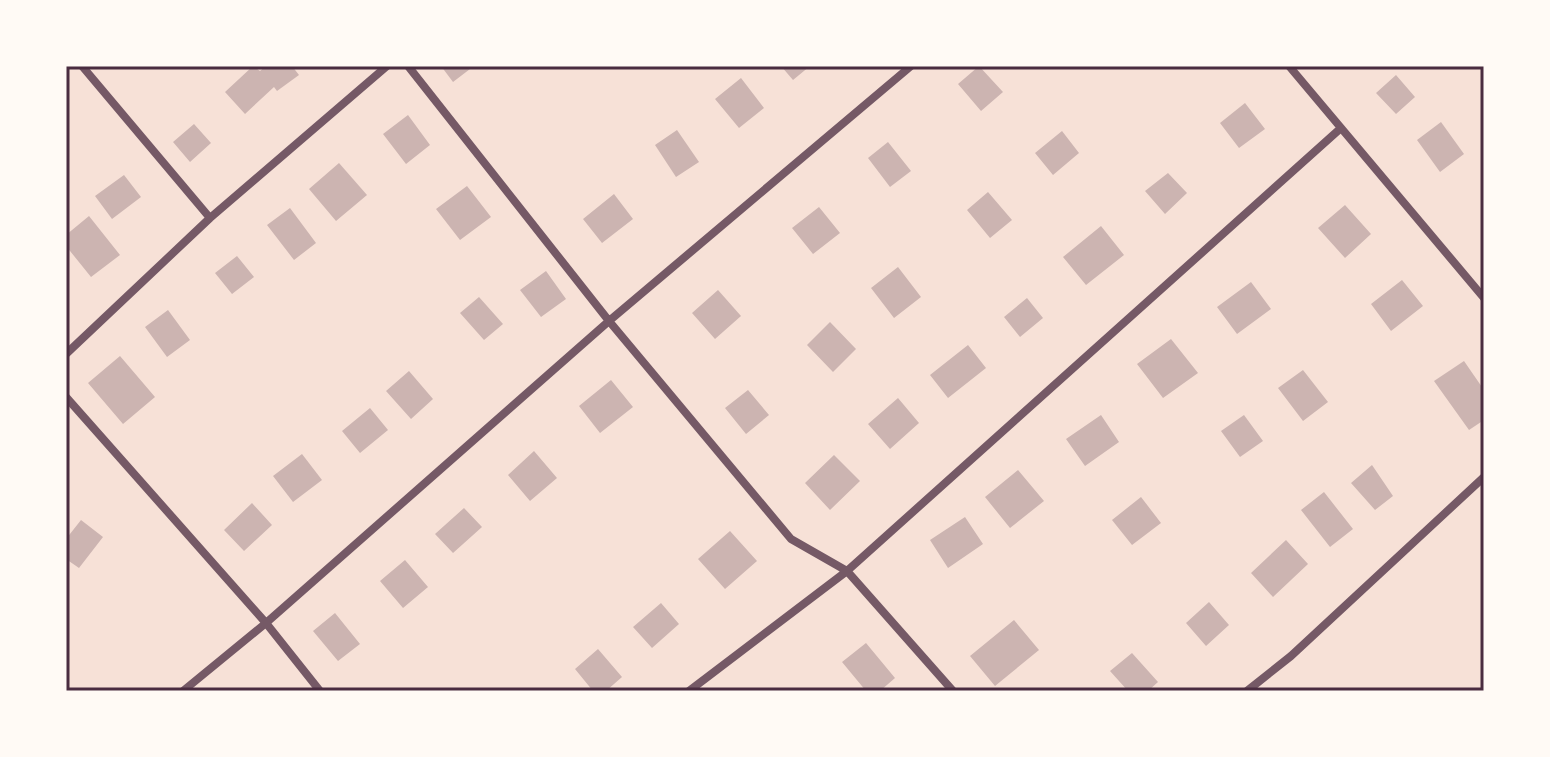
<svg xmlns="http://www.w3.org/2000/svg" width="1550" height="757" font-family="Rubik,sans-serif">
  <rect width="100%" height="100%" fill="#f7e1d7"/>
  <path fill="#ccb4b1" d="M253,66L260,71L266,66H292L299,75L277,91L274,87L245,114L225,92Z
    M441,66H468L470,69L453,82Z
    M781,66H810L793,80Z
    M979,66L1003,92L981,111L958,84Z
    M1396,75L1415,97L1396,114L1376,93Z
    M741,78L764,108L739,128L715,99Z
    M1245,103L1265,129L1239,148L1220,123Z
    M408,115L430,145L406,164L383,134Z
    M1441,122L1464,154L1440,172L1417,140Z
    M194,124L211,143L190,162L173,142Z
    M677,130L699,162L676,177L655,145Z
    M1062,131L1079,153L1053,175L1035,153Z
    M888,142L911,171L890,187L868,158Z
    M339,163L367,195L336,221L309,189Z
    M1168,173L1187,193L1165,214L1145,191Z
    M124,175L141,197L112,219L95,196Z
    M467,186L491,217L460,240L436,209Z
    M988,192L1012,220L990,238L967,210Z
    M614,194L633,219L602,243L583,219Z
    M1345,205L1371,234L1345,258L1318,228Z
    M819,207L840,233L813,254L792,228Z
    M290,208L316,243L294,260L267,225Z
    M89,216L120,255L91,277L66,246V235Z
    M1101,226L1124,255L1086,285L1063,257Z
    M237,256L254,277L232,294L215,273Z
    M898,267L921,297L894,318L871,288Z
    M546,271L566,299L541,317L520,290Z
    M1402,280L1423,306L1391,331L1371,304Z
    M1251,282L1271,309L1237,334L1217,307Z
    M718,290L741,316L715,339L692,313Z
    M479,297L503,324L484,340L460,313Z
    M1027,298L1043,318L1020,337L1004,317Z
    M168,310L190,340L167,357L145,327Z
    M830,322L856,349L833,372L807,345Z
    M1171,339L1198,373L1163,398L1137,364Z
    M968,345L986,368L948,398L930,375Z
    M120,356L155,397L123,424L88,383Z
    M1464,361L1484,390V420L1469,430L1434,381Z
    M1303,370L1328,402L1303,421L1278,388Z
    M409,371L433,399L411,419L386,391Z
    M611,380L633,407L600,433L579,406Z
    M748,390L769,415L746,434L725,408Z
    M898,398L919,423L890,449L868,424Z
    M370,408L388,430L360,453L342,431Z
    M1101,415L1119,442L1085,466L1066,439Z
    M1244,415L1263,441L1240,457L1221,431Z
    M534,451L557,478L530,501L508,475Z
    M302,454L322,480L293,502L273,476Z
    M834,455L860,481L830,510L805,483Z
    M1372,465L1393,496L1375,510L1351,483Z
    M1018,470L1044,501L1010,528L985,497Z
    M1324,492L1353,529L1330,547L1301,510Z
    M1141,497L1161,523L1132,545L1112,520Z
    M252,503L272,525L244,551L224,530Z
    M464,508L482,527L453,553L435,534Z
    M965,517L983,544L948,568L930,540Z
    M81,520L103,537L79,568L66,559V539Z
    M730,531L757,561L725,589L698,559Z
    M1286,540L1308,564L1273,597L1251,573Z
    M405,560L428,587L403,608L380,581Z
    M1209,602L1229,625L1206,646L1186,623Z
    M661,603L679,624L652,648L633,627Z
    M335,613L360,644L338,661L313,631Z
    M1014,620L1039,650L995,686L970,656Z
    M866,643L895,678L880,691H866L842,662Z
    M598,649L622,677L606,691H593L575,669Z
    M1132,653L1158,682L1148,691H1128L1110,671Z"/>
  <g fill="none" stroke-linecap="round" stroke-linejoin="round">
    <path stroke="#755966" stroke-width="8" d="M82,66L210,218
      M408,66L609,321L791,539L847,571L953,691
      M1289,66L1484,298
      M66,354L210,218L387,66
      M66,397L266,623L320,691
      M183,691L266,623L609,321L911,66
      M689,691L847,571L1341,128
      M1247,691L1291,656L1484,477"/>
  </g>
  <rect width="1550" height="757" fill="none" stroke="#fffaf5" stroke-width="136"/>
  <rect x="68" y="68" width="1414" height="621" fill="none" stroke="#4a2c40" stroke-width="3"/>
</svg>
